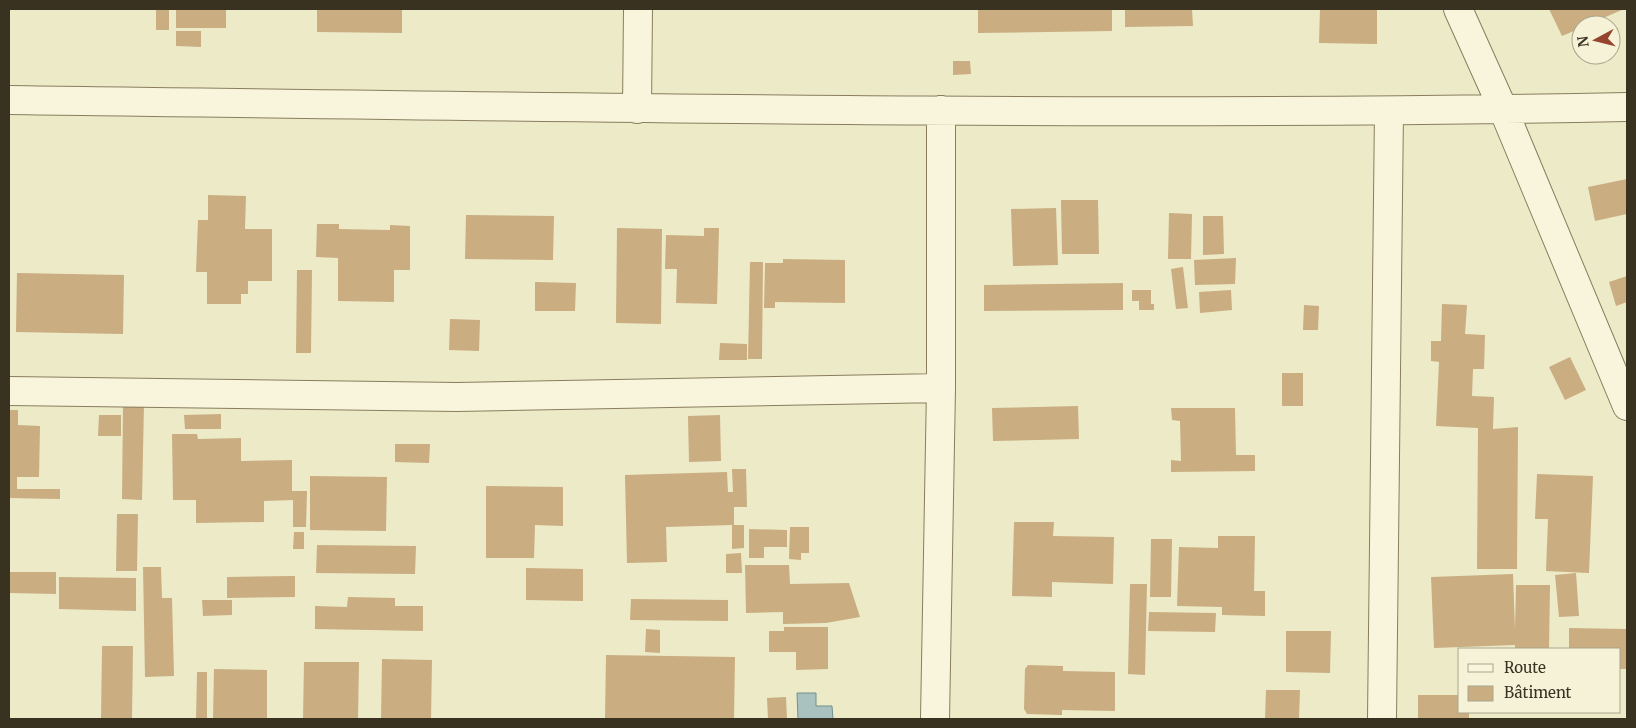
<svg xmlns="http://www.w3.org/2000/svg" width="1636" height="728" font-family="Merriweather,serif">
  <rect width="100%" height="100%" fill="#edeac8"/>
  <path fill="#a9c2bf" stroke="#70908e" d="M797,693H816V706H832L833,719H798Z"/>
  <path fill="#caad80" d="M156,9H169V30H156Z
    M176,9H226V28H176Z
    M317,9H402V33L317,32Z
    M978,9H1112V31L978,33Z
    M1125,9H1192L1193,26L1125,27Z
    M1320,9H1377V44L1319,43Z
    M1549,9H1624L1587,25H1581V28L1562,36Z
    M176,31H201V47L176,46Z
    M953,61H970L971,74L953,75Z
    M1627,179V214L1595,221L1588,187Z
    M208,195L246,196L245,229H272V281H248V294H241V304H207V272H196L198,220H208Z
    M1061,200H1098L1099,254H1062Z
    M1056,208L1058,265L1013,266L1011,209Z
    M1169,213L1192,214L1191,259H1168Z
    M466,215L554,216L553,260L465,259Z
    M1203,216H1223L1224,254L1203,255Z
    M317,224H339V229L390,230V225L410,226V270H394V302L338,301V258L316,257Z
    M617,228L662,229L661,324L616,323Z
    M704,228H719L717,304L676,303L677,269H665L666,235L704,236Z
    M1236,258L1235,284L1195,285L1194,260Z
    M783,259L845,260V303L775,302V308H764L765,263H783Z
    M750,262H763L762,359H748Z
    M1183,267L1188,308L1176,309L1171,269Z
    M297,270H312L311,353H296Z
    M17,273L124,275L123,334L16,332Z
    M1627,276V302L1616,306L1609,282Z
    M535,282L576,283L575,311H535Z
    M1123,283V310L984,311V285Z
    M1132,290H1151V304H1154V310H1139V301H1132Z
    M1231,290L1232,310L1200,313L1199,292Z
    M1442,304L1467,305L1465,334L1485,335L1484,369H1473L1472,396L1494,397L1493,429L1518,427L1517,569H1477L1478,428L1436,426L1439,362L1431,361V341H1441Z
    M1304,305L1319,306L1318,330H1303Z
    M450,319L480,320L479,351L449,350Z
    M720,343L747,344V360H719Z
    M1570,357L1586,390L1565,400L1549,367Z
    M1282,373H1303V406H1282Z
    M123,403L144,404L142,500L122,499Z
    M1078,406L1079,439L993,441L992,408Z
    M1171,408H1235L1236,455H1255V471L1171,472V460L1181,461L1180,421L1172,420Z
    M9,410H18V425L40,426L39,477H17V489H60V499L9,498Z
    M221,414V429H185L184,415Z
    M99,415H121V436H98Z
    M720,415L721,461L689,462L688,416Z
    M172,434H197L198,439L241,438V461L292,460V491H307L306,527H293V500L264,501V522L196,523V500H173Z
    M395,444H430L429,463L395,462Z
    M732,469H746L747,507H734V525H744V548L732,549V525L666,527L667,562L627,563L625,475L727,472L728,492H733Z
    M1537,474L1593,476L1589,573L1546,571L1548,519H1535Z
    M310,476L387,477L386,531L310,530Z
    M486,486L563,487V526L535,525L534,558H486Z
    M117,514H138L137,571H116Z
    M1014,522H1054L1053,536L1114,537L1113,584L1052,582V597L1012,596Z
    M790,527H809V553H801V560L789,559Z
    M749,529L787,530V547H764V558H749Z
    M294,532H304V549H293Z
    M1218,536H1255L1254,591H1265V616L1222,615V607L1177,606L1179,547L1218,548Z
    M1151,539H1172L1171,597H1150Z
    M317,545L416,546L415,574L316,573Z
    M741,553L742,573H726V554Z
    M745,565H789L790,584L849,583L860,617L826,623L783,624V612L746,613Z
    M143,567H161L162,598H172L174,676L145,677Z
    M526,568L583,569V601L526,600Z
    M9,572H56V594L9,593Z
    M1576,573L1579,616L1559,617L1555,575Z
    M1513,574L1515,630L1516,585H1550L1549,649H1515V645L1434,648L1431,577Z
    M295,576V597L227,598V577Z
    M59,577L136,578V611L59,609Z
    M1130,584H1147L1145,675L1128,674Z
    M348,597L395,598V606H423V631L315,629V606L347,607Z
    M631,599L728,600V621L630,620Z
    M202,600H232V615L203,616Z
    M1149,612L1216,613L1215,632L1148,631Z
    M784,627H828V669L796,670V652H769V631H784Z
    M1569,628L1627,629V669H1620V649H1569Z
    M646,629L660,630V653L645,652Z
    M1286,631H1331L1330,673L1286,672Z
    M102,646H133L132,719H101Z
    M606,655L735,657L734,719H605Z
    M382,659L432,660L431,719H381Z
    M304,662H359L358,719H303Z
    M1028,665L1063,666V671L1115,672V711L1062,710V715L1027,714L1024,709L1025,669Z
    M214,669L267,670V719H213Z
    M197,672H207V719H196Z
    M1266,690H1300L1299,719H1265Z
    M1418,695H1460V712H1469V719H1418Z
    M786,697L787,719H768L767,698Z"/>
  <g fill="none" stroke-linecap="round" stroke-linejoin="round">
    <g stroke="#897d5e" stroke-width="30">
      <path id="minor" d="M1458,9L1503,109L1627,406
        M9,100C548,107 1088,117 1627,107
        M637,109L638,9
        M9,391L457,397L941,388
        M935,719L941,388V110
        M1382,719L1389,111"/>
    </g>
    <use href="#minor" stroke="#f8f5dc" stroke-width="28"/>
  </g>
  <rect width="1636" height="728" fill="none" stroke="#3a3221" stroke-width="20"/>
  <rect x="1458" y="648" width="162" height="65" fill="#f5f2d8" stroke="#aaa58f"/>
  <rect x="1468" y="664" width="25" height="8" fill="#f8f5dc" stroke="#aaa58f"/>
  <text x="1504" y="673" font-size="15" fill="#3a3221">Route</text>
  <rect x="1468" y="686" width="25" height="15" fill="#caad80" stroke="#aaa58f"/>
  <text x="1504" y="698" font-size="15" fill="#3a3221">Bâtiment</text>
  <g transform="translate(1596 40) rotate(263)"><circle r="24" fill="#f5f2d8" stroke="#aaa58f"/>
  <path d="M0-4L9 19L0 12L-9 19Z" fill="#96432f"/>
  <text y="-8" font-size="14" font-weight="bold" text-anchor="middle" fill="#3a3221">N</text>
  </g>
</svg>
